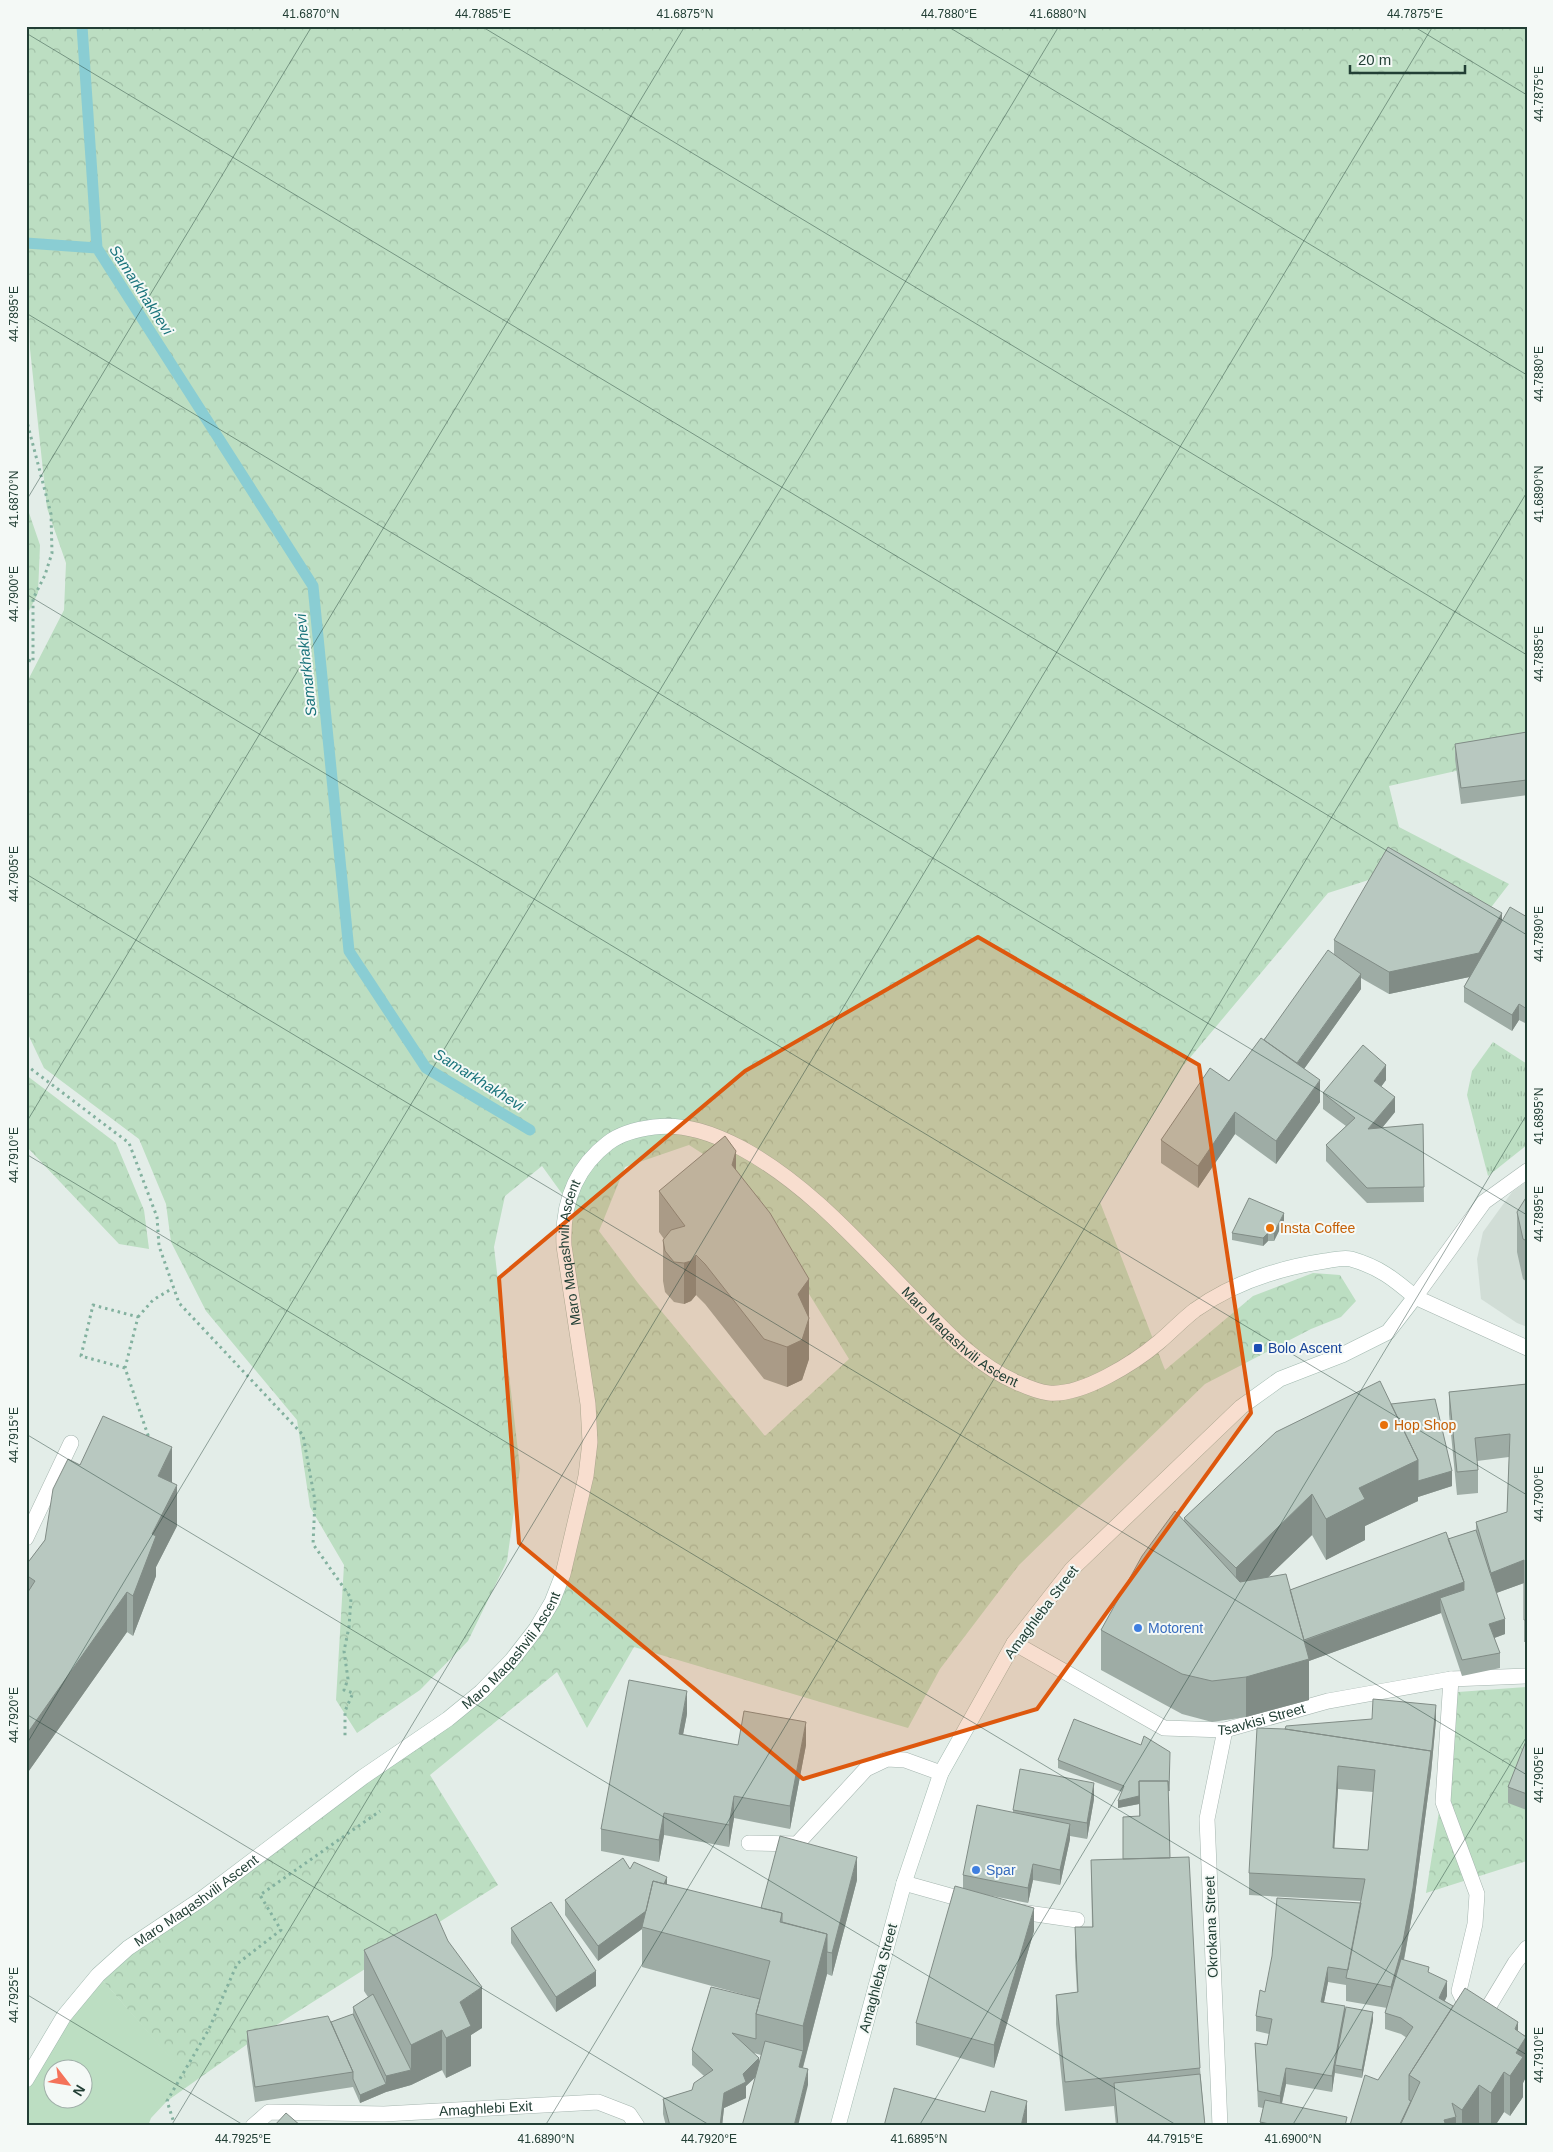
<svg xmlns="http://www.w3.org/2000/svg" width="1553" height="2152" font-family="Arial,sans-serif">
  <defs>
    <pattern id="forest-crowns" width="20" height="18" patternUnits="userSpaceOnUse" patternTransform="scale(1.25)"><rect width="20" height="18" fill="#bcdec2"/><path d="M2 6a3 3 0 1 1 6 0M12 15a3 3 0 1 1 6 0" fill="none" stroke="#a1c0a7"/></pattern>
    <pattern id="park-tufts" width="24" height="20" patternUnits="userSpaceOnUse" patternTransform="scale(1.25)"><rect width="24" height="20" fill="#bcdec2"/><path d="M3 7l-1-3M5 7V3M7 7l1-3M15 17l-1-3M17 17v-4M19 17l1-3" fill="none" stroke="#a1c0a7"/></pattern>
  </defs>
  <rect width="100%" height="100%" fill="#e3ede8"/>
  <path fill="#d1ddd6" d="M1527,1181V1327L1517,1323L1481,1299L1477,1259L1483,1232L1512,1192Z"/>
  <path fill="#bcdec2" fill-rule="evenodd" d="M98,1975L185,2074L167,2101L151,2118L148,2126H26V2080ZM52,2070H82V2100H52Z"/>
  <path fill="url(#forest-crowns)" fill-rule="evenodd" d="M26,26H1527V755L1389,786L1399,827L1509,884L1476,927L1378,877L1328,893L1183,1066L1100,1202L1165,1370L1253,1296L1313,1273L1340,1275L1356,1301L1341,1317L1311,1329L1205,1384L1019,1565L940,1669L908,1728L634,1647L587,1728L557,1672L430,1775L498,1885L259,2036L167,2101L184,2074L98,1975L481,1692L552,1602L590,1442L564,1246L568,1202L542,1166L505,1196L494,1247L520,1468L507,1561L468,1641L420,1690L357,1733L336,1700L344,1565L310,1507L297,1420L206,1311L171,1242L166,1204L139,1139L44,1068L26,1030V684L64,610L66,563L47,508L30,349L29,311L26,289ZM689,1145L736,1175L849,1359L765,1436L638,1283L599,1231L625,1167Z
    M26,504L40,545L38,593L26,617Z
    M26,1075L116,1143L144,1210L149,1249L119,1244L26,1146Z
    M1527,1687V1861L1426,1893L1458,1692Z"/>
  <path fill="url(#park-tufts)" d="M1493,1042L1527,1064V1145L1488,1176L1467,1095L1472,1071Z"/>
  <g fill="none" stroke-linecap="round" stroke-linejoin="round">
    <path stroke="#8acdd3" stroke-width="11" d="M82,26L97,248
      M26,243L97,248L313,586L349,951L426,1068L530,1130"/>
    <g stroke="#a5b5af" stroke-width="16">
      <path id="service" d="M26,1538L71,1443
        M1451,1679L1443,1802L1477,1894L1475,1924L1459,1991L1469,2012
        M749,1843L797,1844L866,1769L887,1759L905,1760L941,1773
        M904,1883L972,1902
        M1014,1911L1077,1920
        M1480,2021L1515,1963L1527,1948"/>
    </g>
    <g stroke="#a5b5af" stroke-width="16">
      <g id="minor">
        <path d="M1527,1171L1484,1202L1415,1297L1527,1348"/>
        <path id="s1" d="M1014,1643L1164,1728L1225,1730L1328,1701L1451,1679L1527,1676"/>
        <path id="s2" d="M253,2126L269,2112L384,2114L598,2102L629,2114L637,2126"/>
        <path d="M1220,2126L1207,1819L1225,1730"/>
      </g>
    </g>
    <g stroke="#a1b9af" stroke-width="16">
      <g id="secondary">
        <path id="s3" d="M26,2080L64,2016L98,1975L128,1948L203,1898L363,1777L448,1719L481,1692L512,1660L536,1629L552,1602L563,1574L586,1476L590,1442L588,1404L564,1246C562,1204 574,1169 608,1143C621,1133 638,1129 654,1127C685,1123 714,1134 741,1148C810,1185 863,1248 918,1303C948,1334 978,1366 1018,1383C1027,1387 1038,1392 1049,1393C1082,1396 1134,1363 1159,1342C1171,1332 1182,1320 1195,1310C1233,1283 1279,1268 1325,1261C1333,1260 1343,1257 1351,1259C1379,1267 1394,1279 1415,1297L1388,1332L1342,1355L1280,1379L1241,1407L1072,1569L1014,1643L941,1773L904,1883L838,2126"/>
      </g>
    </g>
    <path stroke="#83b19f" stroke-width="3" stroke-dasharray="2.5 4" stroke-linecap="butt" d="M26,418L51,514L52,553L45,575L33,599V662L26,659
      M26,1065L129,1143L157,1217L159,1246L179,1303L303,1435L315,1501L313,1544L351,1598L349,1627L344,1651L348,1679L344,1690L353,1693L345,1711V1739
      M138,1317L153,1300L173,1288
      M125,1368L81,1356L93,1305L138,1317L125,1368L150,1441
      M175,2126L167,2101L209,2029L237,1964L281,1930L260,1895L380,1811"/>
    <use href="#service" stroke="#fff" stroke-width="15"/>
    <use href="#minor" stroke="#fff" stroke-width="15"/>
    <use href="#secondary" stroke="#fff" stroke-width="15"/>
  </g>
  <path fill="#9eaca5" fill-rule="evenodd" d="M1527,732V795L1461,804L1455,759V744Z
    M1527,917V1024L1519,1020L1512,1031L1464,1002V987L1469,977L1389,994L1361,978V989L1304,1069L1320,1102L1276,1164L1235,1134L1198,1188L1161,1163V1140L1229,1081L1334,955V940L1502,921Z
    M1386,1080L1381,1087L1395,1112L1382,1128L1423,1124L1424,1202L1367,1203L1326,1161V1145L1346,1126L1323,1109V1093Z
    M736,1171L809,1279V1359L802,1380L787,1387L764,1379L705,1304L696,1295L691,1301L684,1304L674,1302L665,1292L663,1281V1240L664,1239L659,1232V1191Z
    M1527,1196V1282L1523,1279L1517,1252V1212Z
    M1284,1221L1274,1241H1268L1263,1246L1232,1240V1233Z
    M1527,1384V1642H1524V1583L1496,1593L1505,1634L1494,1638L1500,1653V1668L1462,1676L1441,1613L1309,1661V1700L1246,1717L1212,1722L1182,1714L1101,1670V1630L1184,1521V1518L1391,1404L1452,1486L1418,1497V1501L1365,1526V1540L1326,1560L1312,1535L1268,1577L1290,1590L1476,1530V1522L1507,1512L1509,1457L1477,1461L1478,1470V1493L1457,1495L1449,1414V1392Z
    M80,1465L172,1483L177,1526L156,1567V1576L133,1636L127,1632L26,1775V1565L45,1540Z
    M687,1714L683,1734L738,1745H806L790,1829L734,1818L729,1847L664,1835L659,1862L601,1851V1829Z
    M1436,1720L1431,1773L1413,1910L1404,1960L1429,1973L1447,1996L1444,2001L1453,2006L1518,2032L1526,2036V2020L1527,2018L1526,2077L1523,2083V2097L1510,2116L1504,2112L1495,2126H1350L1378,2080L1407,2038L1401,2034L1385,2029V2013L1387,2008L1346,2001V1985L1328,1982L1324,2002L1345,2015L1373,2020L1362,2078L1335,2073V2071L1332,2092L1286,2084L1282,2104L1347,2126H1260V2122L1263,2108L1258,2107L1255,2043L1267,2045L1269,2034L1256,2031V2016L1265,1992L1361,1903V1901L1249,1895V1873L1285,1730ZM1338,1789L1373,1792L1368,1850L1334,1848Z
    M1527,1741V1810L1508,1803V1787Z
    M1058,1760L1169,1797L1170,1858L1200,2068L1205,2126H1116L1114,2106L1065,2111L1056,2024V1995L1077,1992L1075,1956V1927H1092L1091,1860L1123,1859L1139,1816V1804L1118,1808L1122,1792L1058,1768Z
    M1094,1799L1087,1839L1070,1836V1839L1060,1885L1033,1880L1028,1903L987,1895L1034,1931L994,2068L916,2045V2023L963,1888V1875L1013,1812V1810Z
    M630,1869L667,1885L761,1908L857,1880L832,1976L827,1974L803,2068L808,2085L755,2077L746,2086V2098L724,2108L722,2126H666L663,2114V2099L692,2090L704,2076L692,2065V2050L760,1999L642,1967V1929L598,1961L565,1915V1900ZM754,2053L761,2055L759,2063Z
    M511,1928L596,1986L556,2012L511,1943Z
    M364,1950L482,2028L471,2035V2066L446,2078L442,2070L411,2085L386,2092L360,2103L353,2087L255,2102L247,2046V2031L331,2022L353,2014V2007L368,1997L364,1991Z"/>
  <path fill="#818c86" d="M1502,913V936L1479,975L1389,994V972Z
    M1361,974V989L1294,1083V1068Z
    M1519,1004V1020L1512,1031V1015Z
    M1386,1065V1080L1374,1096V1081Z
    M1320,1080V1102L1276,1164V1141Z
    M1395,1097V1112L1368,1145V1129Z
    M1235,1112V1134L1198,1188V1166Z
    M736,1151V1191L732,1165Z
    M1284,1213V1221L1274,1241V1233Z
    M1268,1233V1241L1263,1246V1238Z
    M696,1255V1295L691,1301L684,1304V1263Z
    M809,1279V1359L802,1380L787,1387V1347L798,1294Z
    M172,1447V1487L158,1476Z
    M1418,1460L1452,1471V1486L1418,1497V1501L1365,1526V1540L1326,1560V1519L1359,1488Z
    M177,1485V1526L156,1567V1576L133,1636V1596L152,1534Z
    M1312,1494V1535L1236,1608V1568Z
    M1524,1560V1583L1491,1595V1573Z
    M1464,1582V1605L1440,1598L1441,1613L1309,1661V1700L1246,1717V1677L1301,1642Z
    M127,1592V1632L26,1775V1735Z
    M1505,1619V1634L1489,1640V1624Z
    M687,1691V1714L679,1756V1734Z
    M1436,1705V1720L1431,1773L1413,1910L1401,1974L1391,2009V1987Z
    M806,1722V1745L790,1829V1806Z
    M1338,1766V1789L1333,1870V1848Z
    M1094,1783V1799L1087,1839V1823Z
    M734,1796V1818L729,1847V1825Z
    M1139,1796V1804L1118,1808V1801Z
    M664,1813V1835L659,1862V1840Z
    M1070,1824V1839L1060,1885V1870Z
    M857,1857V1880L832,1976V1953Z
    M1033,1864V1880L1028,1903V1888Z
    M667,1877V1892L642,1927V1929L598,1961V1946Z
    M1034,1908V1931L994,2068V2045Z
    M827,1934V1974L799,2082V2067L803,2051V2026Z
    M1328,1967V1982L1321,2017V2002Z
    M596,1971V1986L556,2012V1997Z
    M1447,1981V1996L1439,2014V1998Z
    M482,1987V2028L471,2035V2066L446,2078V2038L460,2002Z
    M1345,2006V2021L1335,2065V2071L1332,2092V2076Z
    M1373,2012V2020L1362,2078V2070Z
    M1518,2022V2050L1526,2037V2077L1523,2083V2097L1510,2116V2076L1515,2029Z
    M442,2030V2070L411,2085L386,2092L360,2103V2095L386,2084V2076L411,2070V2045Z
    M759,2058V2074L746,2086V2098L724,2108L722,2126H720L724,2093Z
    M1286,2068V2084L1280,2111V2096Z
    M808,2069V2085L798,2126H794Z
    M1504,2072V2112L1495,2126H1491V2093Z
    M1479,2085V2125L1462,2126V2110Z
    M1027,2101V2126H1021Z
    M1456,2117V2126H1444V2120Z"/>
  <path fill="#b8c8c0" stroke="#818c86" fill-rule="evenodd" d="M1527,732V780L1461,788L1455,744Z
    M1388,847L1502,913L1479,953L1389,972L1334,940Z
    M1510,907L1527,917V1009L1519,1004L1512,1015L1464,987Z
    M1328,950L1361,974L1297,1063L1264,1040Z
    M1261,1038L1320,1080L1276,1141L1235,1112L1198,1166L1161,1140L1210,1068L1229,1081Z
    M1363,1045L1386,1065L1374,1081L1395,1097L1368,1129L1423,1124L1424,1187L1367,1188L1326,1145L1355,1118L1323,1093Z
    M725,1136L736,1151L732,1165L770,1213L809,1279L798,1294L809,1318L802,1340L787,1347L764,1339L705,1264L696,1255L691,1261L684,1263L674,1262L665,1251L663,1240L671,1230L685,1226L659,1191Z
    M1527,1196V1241L1523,1239L1517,1212Z
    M1249,1198L1284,1213L1274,1233H1268L1263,1238L1232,1233Z
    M1380,1381L1418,1460L1359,1488L1365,1499L1326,1519L1312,1494L1236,1568L1184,1518L1276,1432Z
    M1527,1384V1620H1524V1560L1491,1573L1476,1522L1507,1512L1510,1434L1475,1438L1478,1470L1457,1472L1449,1392Z
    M1435,1399L1452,1471L1418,1481V1460L1391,1404Z
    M103,1416L172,1447L158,1476L177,1485L152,1534L156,1536L133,1596L127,1592L26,1735V1595L35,1581L26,1575V1565L45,1540L53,1489L68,1459L80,1465Z
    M1175,1511L1240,1582L1286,1574L1309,1659L1246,1677L1212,1681L1182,1674L1101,1630L1142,1556Z
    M1476,1530L1505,1619L1489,1624L1500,1653L1462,1660L1440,1598L1464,1590V1582L1448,1539Z
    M1446,1532L1464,1582L1304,1640L1290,1590Z
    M629,1680L687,1691L679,1734L738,1745L744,1711L806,1722L790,1806L734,1796L729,1825L664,1813L659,1840L601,1829Z
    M1373,1699L1436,1705L1431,1758V1751L1285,1729L1286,1726L1372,1719Z
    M1074,1719L1141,1745L1144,1736L1170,1752L1169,1791L1168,1781H1139V1796L1118,1801L1124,1786L1058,1760Z
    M1257,1728L1285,1729L1431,1751L1413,1888L1401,1952L1391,1987L1346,1978L1365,1879L1249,1873ZM1338,1766L1375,1770L1368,1850L1333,1848Z
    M1526,1741H1527V1794L1508,1787Z
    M1020,1769L1094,1783L1087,1823L1013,1810Z
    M1139,1781H1168L1170,1858L1123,1859V1817L1140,1816Z
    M977,1805L1070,1824L1060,1870L1033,1864L1028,1888L963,1875Z
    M780,1836L857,1857L832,1953L827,1952V1934L782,1922V1913L761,1908Z
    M1189,1857L1200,2068L1065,2082L1056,1995L1078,1992L1075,1927H1093L1091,1860Z
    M623,1858L630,1869L634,1862L667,1877L664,1884L653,1881L646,1911L598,1946L565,1900Z
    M653,1881L782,1913L780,1922L827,1934L803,2026L756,2014L770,1961L642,1927Z
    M955,1886L1034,1908L994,2045L916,2023Z
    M1277,1898L1361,1903L1348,1970L1328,1967L1321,2002L1345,2006L1332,2076L1286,2068L1280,2096L1258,2091L1255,2043L1267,2045L1272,2019L1256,2016L1260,1990L1265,1992L1272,1956Z
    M551,1902L596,1971L556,1997L511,1928Z
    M436,1914L448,1941L482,1987L460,2002L471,2026L446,2038L442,2030L411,2045L364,1950Z
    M1401,1959L1429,1967L1428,1972L1447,1981L1439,1998L1453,2006L1409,2075V2100L1411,2101L1399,2126H1352L1350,2125L1365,2075L1378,2080L1413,2027L1401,2018L1385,2013Z
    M711,1987L760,1999L756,2014V2039L732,2033L759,2058L743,2074L746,2082L724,2093L720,2126H670L663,2099L692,2090L694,2083L713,2070L692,2050Z
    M1465,1988L1518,2022L1515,2029L1526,2037L1516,2053L1523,2057L1510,2076L1504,2072L1491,2093L1479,2085L1462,2110L1452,2103L1456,2117L1444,2120L1446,2126H1400L1420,2082L1409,2075Z
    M373,1994L411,2070L386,2076L353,2007Z
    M1346,2007L1373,2012L1362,2070L1335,2065Z
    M353,2014L386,2084L360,2095L353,2079V2072L331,2022Z
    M328,2016L353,2072L255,2087L247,2031Z
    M765,2041L803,2051L799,2067L808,2069L794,2126H742Z
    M1200,2074L1205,2126H1118L1114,2083Z
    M894,2088L985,2112L991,2091L1027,2101L1021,2126H884Z
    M1265,2100L1347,2117L1345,2126H1279L1260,2122Z
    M286,2113L301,2126H274Z"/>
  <path fill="#de580e" fill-opacity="0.2" stroke="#de580e" stroke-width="4" stroke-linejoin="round" d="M978,937L1199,1065L1251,1413L1037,1709L803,1779L519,1543L499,1278L745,1071Z"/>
  <path fill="none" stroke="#223f35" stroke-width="1" stroke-opacity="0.45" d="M481,26L1527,655M947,26L1527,375M1413,26L1527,95M26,33L1527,935M26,313L1527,1215M26,501L312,26M26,594L1527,1495M26,874L1527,1775M26,1123L685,26M26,1154L1527,2055M26,1434L1178,2126M26,1714L711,2126M26,1745L1059,26M26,1994L245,2126M171,2126L1433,26M545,2126L1527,492M919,2126L1527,1114M1292,2126L1527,1736"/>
  <g fill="#e8710a" stroke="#f4f9f6" stroke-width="2">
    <circle cx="1270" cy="1228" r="5"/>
    <circle cx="1384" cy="1425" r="5"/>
  </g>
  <rect fill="#1a4fb4" stroke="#f4f9f6" stroke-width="2" x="1253" y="1343" width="10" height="10" rx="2.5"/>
  <g fill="#3f7fe0" stroke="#f4f9f6" stroke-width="2">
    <circle cx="1138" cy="1628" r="5"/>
    <circle cx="976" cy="1870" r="5"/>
  </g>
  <g text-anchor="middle" stroke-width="4" stroke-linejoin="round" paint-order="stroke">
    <g font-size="14" fill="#c56008" stroke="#f4f9f6" text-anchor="start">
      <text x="1280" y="1233">Insta Coffee</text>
      <text x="1394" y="1430">Hop Shop</text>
    </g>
    <g font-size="14" fill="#223f35" stroke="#f4f9f6">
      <text dy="5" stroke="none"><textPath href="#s3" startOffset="1076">Maro Maqashvili Ascent</textPath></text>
      <text dy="5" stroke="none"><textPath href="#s3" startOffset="1630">Maro Maqashvili Ascent</textPath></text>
      <text transform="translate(1041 1612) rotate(-53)" y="5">Amaghleba Street</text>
      <text dy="5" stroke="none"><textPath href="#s3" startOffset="656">Maro Maqashvili Ascent</textPath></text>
      <text dy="5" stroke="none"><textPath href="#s1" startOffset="271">Tsavkisi Street</textPath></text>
      <text dy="5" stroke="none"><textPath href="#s3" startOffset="251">Maro Maqashvili Ascent</textPath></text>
      <text transform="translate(1211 1927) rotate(-92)" y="5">Okrokana Street</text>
      <text transform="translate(878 1978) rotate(-75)" y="5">Amaghleba Street</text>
      <text dy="5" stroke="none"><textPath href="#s2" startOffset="238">Amaghlebi Exit</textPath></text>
    </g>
    <g font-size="14" fill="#164399" stroke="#f4f9f6" text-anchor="start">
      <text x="1268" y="1353">Bolo Ascent</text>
    </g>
    <g font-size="14" fill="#366cbe" stroke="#f4f9f6" text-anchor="start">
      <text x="1148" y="1633">Motorent</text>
      <text x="986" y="1875">Spar</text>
    </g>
    <g font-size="15" font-style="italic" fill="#1b747c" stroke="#f4f9f6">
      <text transform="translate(141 290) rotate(57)" y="5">Samarkhakhevi</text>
      <text transform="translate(306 665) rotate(-96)" y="5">Samarkhakhevi</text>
      <text transform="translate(479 1080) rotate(32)" y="5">Samarkhakhevi</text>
    </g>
  </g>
  <rect width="1553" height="2152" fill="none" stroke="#f4f9f6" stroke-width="55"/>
  <g transform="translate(68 2084) rotate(121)"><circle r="24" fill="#f4f9f6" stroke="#a0afa9"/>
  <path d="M0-4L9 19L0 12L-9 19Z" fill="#f4735a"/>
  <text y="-8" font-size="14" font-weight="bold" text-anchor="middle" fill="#223f35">N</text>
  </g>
  <path d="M1350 65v8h115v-8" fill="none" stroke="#223f35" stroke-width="2.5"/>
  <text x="1358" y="65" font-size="15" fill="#223f35" stroke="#f4f9f6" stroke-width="4" paint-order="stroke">20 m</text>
  <rect x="28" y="28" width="1498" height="2096" fill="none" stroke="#223f35" stroke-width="2"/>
  <g font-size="12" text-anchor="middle" fill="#223f35">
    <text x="311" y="18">41.6870°N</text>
    <text x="483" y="18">44.7885°E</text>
    <text x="685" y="18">41.6875°N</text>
    <text x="949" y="18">44.7880°E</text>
    <text x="1058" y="18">41.6880°N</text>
    <text x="1415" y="18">44.7875°E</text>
    <text transform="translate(1539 94) rotate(-90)" y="4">44.7875°E</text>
    <text transform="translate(14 314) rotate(-90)" y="4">44.7895°E</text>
    <text transform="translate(1539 374) rotate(-90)" y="4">44.7880°E</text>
    <text transform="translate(1539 494) rotate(-90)" y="4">41.6890°N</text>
    <text transform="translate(14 499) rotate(-90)" y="4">41.6870°N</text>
    <text transform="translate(14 594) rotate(-90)" y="4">44.7900°E</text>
    <text transform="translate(1539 654) rotate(-90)" y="4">44.7885°E</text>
    <text transform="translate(14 874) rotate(-90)" y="4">44.7905°E</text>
    <text transform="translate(1539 934) rotate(-90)" y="4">44.7890°E</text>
    <text transform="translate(1539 1116) rotate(-90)" y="4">41.6895°N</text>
    <text transform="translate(14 1155) rotate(-90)" y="4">44.7910°E</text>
    <text transform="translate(1539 1214) rotate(-90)" y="4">44.7895°E</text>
    <text transform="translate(14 1435) rotate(-90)" y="4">44.7915°E</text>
    <text transform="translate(1539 1494) rotate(-90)" y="4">44.7900°E</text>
    <text transform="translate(14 1715) rotate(-90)" y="4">44.7920°E</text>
    <text transform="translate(1539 1775) rotate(-90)" y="4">44.7905°E</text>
    <text transform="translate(14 1995) rotate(-90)" y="4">44.7925°E</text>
    <text transform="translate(1539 2055) rotate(-90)" y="4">44.7910°E</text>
    <text x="243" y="2143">44.7925°E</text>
    <text x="546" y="2143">41.6890°N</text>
    <text x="709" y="2143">44.7920°E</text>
    <text x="919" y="2143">41.6895°N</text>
    <text x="1175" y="2143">44.7915°E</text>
    <text x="1293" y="2143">41.6900°N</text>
  </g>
</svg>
